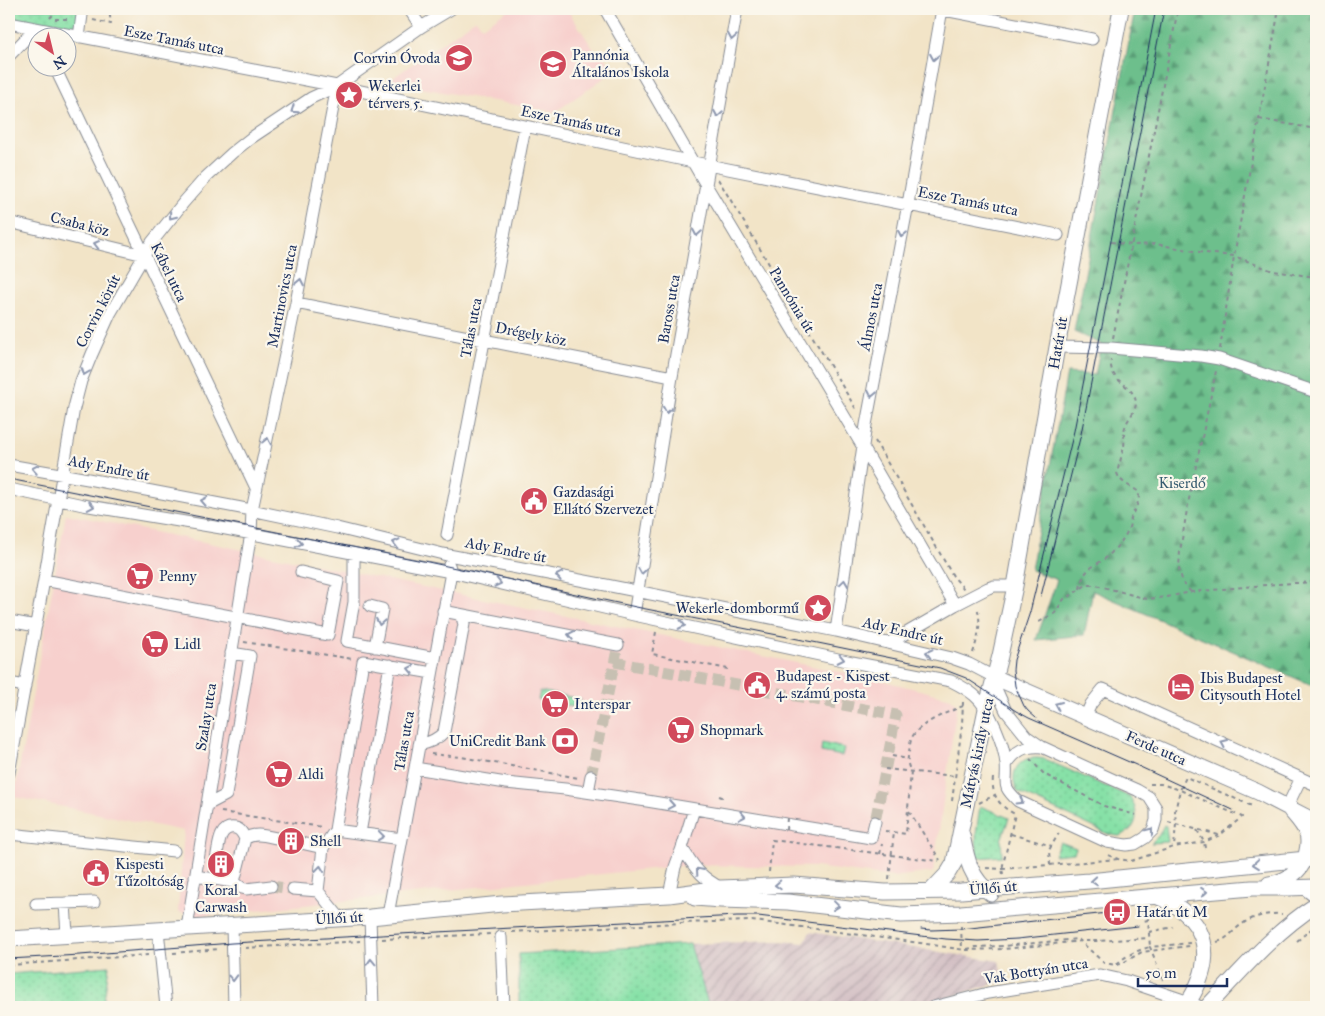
<svg xmlns="http://www.w3.org/2000/svg" width="1325" height="1016" font-family="'IM FELL Great Primer',serif">
  <defs>
    <pattern id="industrial-furrows" width="10" height="10" patternUnits="userSpaceOnUse" patternTransform="scale(1.25)"><rect width="10" height="10" fill="#d2bec3"/><path d="M-1 1l2-2M0 10L10 0M9 11l2-2" fill="none" stroke="#aa9ba2"/></pattern>
    <pattern id="grass-dots" width="8" height="8" patternUnits="userSpaceOnUse" patternTransform="scale(1.25)"><rect width="8" height="8" fill="#87e1a7"/><path d="M2 2h.1M6 6h.1" fill="none" stroke="#74c192" stroke-width="1.8" stroke-linecap="round"/></pattern>
    <pattern id="forest-firs" width="22" height="20" patternUnits="userSpaceOnUse" patternTransform="scale(1.25)"><rect width="22" height="20" fill="#6dbf8c"/><path d="M5 1l3.5 6h-7zM16 11l3.5 6h-7z" fill="#599c76"/></pattern>
  </defs>
  <rect width="100%" height="100%" fill="#fbf7ec"/>
  <filter id="ink" filterUnits="userSpaceOnUse"><feTurbulence type="fractalNoise" baseFrequency=".02" numOctaves="2"/><feDisplacementMap in="SourceGraphic" scale="10" xChannelSelector="R" yChannelSelector="G"/><feConvolveMatrix kernelMatrix="1 2 1 2 8 2 1 2 1" color-interpolation-filters="sRGB"/></filter>
  <filter id="wash" filterUnits="userSpaceOnUse"><feTurbulence type="fractalNoise" baseFrequency=".0096" numOctaves="4" result="noise"/><feDisplacementMap in="SourceGraphic" scale="20" xChannelSelector="R" yChannelSelector="G"/><feGaussianBlur stdDeviation="1.12" result="paint"/><feColorMatrix in="noise" values="0 0 0 0 0 0 0 0 0 0 0 0 0 0 0 0 0 1.4 0 .05"/><feComposite in="paint" operator="in"/></filter>
  <g filter="url(#wash)">
    <rect width="100%" height="100%" fill="#f2e4c7"/>
    <path fill="#f7d0cd" d="M509,9H567L596,53L600,50L614,71L555,112L387,82L476,19L482,27Z
      M66,514L880,680L951,698L957,705L933,872L893,877L815,867L689,865L198,916L178,912L184,831L14,797Z"/>
    <path fill="url(#industrial-furrows)" d="M810,932L999,961L1003,981L916,1007H709L690,944L779,941L804,943Z"/>
    <path fill="url(#grass-dots)" stroke="#518882" d="M9,9H80L79,37L9,23Z
      M540,691L581,699L579,708L538,700Z
      M822,743L844,748L842,756L821,752Z
      M1038,758L1044,759L1130,797C1137,808 1140,824 1127,832C1125,834 1122,835 1120,836C1116,836 1111,835 1108,834L1018,792C1012,783 1012,769 1022,762C1026,758 1033,758 1038,758Z
      M980,806L1009,818L1001,840L1002,856L977,858L976,834Z
      M1164,825L1166,826L1168,842L1151,843L1159,835Z
      M1060,842L1076,848L1074,853L1054,855Z
      M690,944L709,1007H519V954Z
      M109,966L103,1007H9V974Z"/>
    <path fill="url(#forest-firs)" stroke="#447775" d="M1135,9H1316V687L1093,591L1084,635L1036,640L1057,580L1031,570L1067,373L1095,375L1101,344L1074,332Z"/>
  </g>
  <g filter="url(#ink)">
    <g fill="none" stroke-linecap="round" stroke-linejoin="round">
      <path stroke="#c7c0b2" stroke-width="11" stroke-dasharray="11 5.5" stroke-linecap="butt" d="M615,662L896,715L875,822
        M591,776L618,645
        M281,839L301,843
        M271,886L293,889"/>
      <g stroke="#868a92" stroke-width="13">
        <path id="minor" d="M409,9L421,27
          M605,9L706,185L864,449L955,605
          M939,9L1092,39
          M9,23L337,86L693,162L1058,235
          M79,37L82,15L80,9
          M9,56L36,28L41,38
          M55,68L256,488
          M9,222L144,255
          M296,303L672,377
          M1057,347L1111,348L1201,356L1219,359L1316,392
          M9,465L88,479L241,508L337,528L443,554L606,585L836,631L952,658L969,664L994,677L997,691L1006,711L1026,736L1042,747L1114,780L1137,790L1149,797L1156,808V820L1153,830L1145,838L1135,844L1126,845L1107,842L1018,801C1000,784 1008,785 1006,764C1004,744 990,708 974,695C967,689 959,685 951,681L852,662L634,615L451,572L221,528L83,505L9,489
          M447,535L525,127
          M354,554V602L347,641L435,658
          M44,580L328,635L338,581L301,572
          M370,606L382,609L375,647
          M443,611L618,645
          M634,615L672,377L737,9
          M9,621L36,626
          M836,631L866,425L908,204L942,9
          M889,643L955,605L988,588L994,586H1015
          M9,683L25,686
          M1085,717L1091,704L1103,689L1316,785
          M419,745C429,743 437,740 444,732L464,624L462,618L458,614
          M1006,765C1016,750 1024,746 1042,747
          M415,768L506,783L565,789L647,801L871,838L875,822
          M9,773L44,580L74,408L81,381L92,354L110,314L152,242L184,202L206,177L232,153L251,138L311,98L337,86L421,27L451,9
          M588,792L591,776
          M207,805L226,795L250,656L231,653
          M1287,807L1301,778
          M360,833L390,665
          M9,834L174,851
          M402,839L335,830L363,661L432,673
          M301,843L323,848
          M682,848C696,869 699,876 721,888
          M216,859C219,848 218,825 235,828C241,829 243,834 245,839
          M195,876L234,882L242,888L246,889L271,886
          M234,882L245,839C255,831 269,837 281,839
          M1303,888L1316,898
          M293,889L318,891L340,918
          M318,891L323,848L335,830
          M669,895L675,867L682,848L694,809
          M65,903L67,935
          M36,904L94,902
          M388,915L451,572L449,565
          M370,917L373,1007
          M232,925L234,1007
          M187,928L249,545L251,534L252,510L296,303L337,86
          M158,930L166,1007
          M501,937L504,1007
          M933,1007L988,993L1100,975L1127,981L1189,1002L1201,1007"/>
      </g>
      <g stroke="#868a92" stroke-width="17">
        <path id="major" d="M994,677L1258,792L1316,822
          M962,835C967,860 970,877 991,894
          M1269,884C1278,883 1290,878 1297,871C1306,862 1310,845 1307,834C1304,825 1297,818 1291,811
          M931,891L948,873L954,863L986,709L1000,656L1015,586L1057,347L1121,9
          M1156,896C1165,900 1175,904 1183,911C1216,939 1207,975 1185,1007
          M695,898L721,900L788,902L901,915L961,913L1252,888H1288L1316,887
          M9,939L370,917L502,904L669,895L721,888L794,885L885,892L961,891L1089,881L1316,858"/>
      </g>
      <path stroke="#868a92" stroke-width="2" stroke-dasharray="4 4" stroke-linecap="butt" d="M50,18L58,9
        M55,19H71
        M93,20L111,24L109,9
        M1259,119L1316,129
        M1316,150V168
        M718,179L856,409
        M1111,242L1132,245L1156,244L1205,253L1234,256L1273,271L1316,277
        M1113,338L1178,9
        M1220,349L1234,256L1279,9
        M875,441L953,576L964,589
        M1080,589C1084,563 1098,568 1112,552C1118,546 1125,537 1128,530C1130,526 1130,522 1131,518C1135,506 1139,507 1139,492C1131,486 1120,483 1117,473C1119,465 1122,455 1124,447C1125,440 1123,433 1125,427C1128,417 1139,410 1135,398C1129,382 1109,382 1111,360
        M1191,592L1183,583L1179,569L1180,551L1188,504L1216,371
        M1039,622L1055,613L1064,599L1070,596L1086,585H1096L1147,599L1167,597L1191,592L1276,584L1316,582
        M656,632L652,654L728,669
        M244,642L353,659
        M973,653C978,637 982,624 977,607
        M431,754L461,757L579,778
        M892,756L907,759
        M1030,759L1044,774L1104,806L1136,815
        M885,769L955,776
        M993,778C991,795 1000,807 1015,814L1002,869L1003,874
        M1150,784H1161L1180,790L1242,817L1220,835L1204,842L1174,847
        M719,796L722,797L721,801
        M952,801L962,725L963,702
        M979,803L995,795
        M909,811L940,860
        M221,812L322,827
        M1168,822L1219,835
        M1197,830L1204,842L1205,848
        M885,831L906,834L911,771C907,765 907,760 909,752C910,746 910,738 915,733C925,721 948,712 963,706
        M1011,834L1052,846
        M880,854L882,844
        M1108,855L1118,859L1131,861L1174,847L1176,824L1175,811L1180,790L1186,777L1252,806
        M1050,865L1049,850L1059,833
        M986,868L1002,869L1118,859
        M769,872L772,840L939,861
        M889,879L894,832
        M1147,909L1148,920
        M961,926L962,950
        M512,932L679,923L752,921L779,924L920,943L965,950L1004,949L1082,941H1096L1149,938
        M1149,932L1173,927
        M382,939L490,934
        M1297,941L1316,925
        M1217,942C1227,939 1230,934 1237,928C1250,917 1265,913 1282,914
        M245,948L360,941
        M967,949L976,947L1004,946L1078,939L1104,963L1116,965L1121,964L1142,952L1190,946
        M173,953L220,949
        M1117,964C1126,955 1138,950 1150,947L1148,920L1143,921
        M9,965L148,955
        M1163,980L1150,947L1190,943"/>
      <use href="#minor" stroke="#fff" stroke-width="11"/>
      <use href="#major" stroke="#fff" stroke-width="15"/>
      <path stroke="#1b2f5e" stroke-width="1" d="M9,479L428,562L636,607L823,644L940,668L966,678L1016,711L1029,718L1136,765L1233,810
        M1041,596L1081,434L1164,9
        M1036,718L1028,711L1024,706L1015,686L1013,670L1014,660L1030,612L1074,431L1156,9
        M921,929L931,930L961,929L1117,912
        M9,959L80,955L232,943L737,916H758L946,939L978,941L1017,939L1138,926"/>
      <g stroke="#868a92" stroke-width="17" stroke-linecap="butt">
        <path id="major-bridge" d="M1207,1007C1241,971 1274,932 1316,905"/>
      </g>
      <path stroke="#868a92" stroke-width="2" stroke-dasharray="4 4" stroke-linecap="butt" d="M786,830L787,818"/>
      <use href="#major-bridge" stroke="#fff" stroke-width="15"/>
    </g>
    <defs><path id="oneway-chevron" d="M-2-3.5L2.5 0L-2 3.5" fill="none" stroke-width="1.6" stroke-linecap="round" stroke-linejoin="round" transform="scale(1.25)"/></defs>
    <g stroke="#8d97ae">
      <use href="#oneway-chevron" transform="translate(732 37) rotate(100)"/>
      <use href="#oneway-chevron" transform="translate(934 57) rotate(100)"/>
      <use href="#oneway-chevron" transform="translate(294 110) rotate(146)"/>
      <use href="#oneway-chevron" transform="translate(718 114) rotate(100)"/>
      <use href="#oneway-chevron" transform="translate(172 216) rotate(129)"/>
      <use href="#oneway-chevron" transform="translate(697 233) rotate(100)"/>
      <use href="#oneway-chevron" transform="translate(902 234) rotate(101)"/>
      <use href="#oneway-chevron" transform="translate(97 244) rotate(-166)"/>
      <use href="#oneway-chevron" transform="translate(300 282) rotate(-79)"/>
      <use href="#oneway-chevron" transform="translate(85 372) rotate(111)"/>
      <use href="#oneway-chevron" transform="translate(872 394) rotate(101)"/>
      <use href="#oneway-chevron" transform="translate(667 410) rotate(99)"/>
      <use href="#oneway-chevron" transform="translate(267 441) rotate(-78)"/>
      <use href="#oneway-chevron" transform="translate(35 469) rotate(-170)"/>
      <use href="#oneway-chevron" transform="translate(204 501) rotate(-169)"/>
      <use href="#oneway-chevron" transform="translate(91 506) rotate(10)"/>
      <use href="#oneway-chevron" transform="translate(299 543) rotate(11)"/>
      <use href="#oneway-chevron" transform="translate(396 543) rotate(-166)"/>
      <use href="#oneway-chevron" transform="translate(642 571) rotate(99)"/>
      <use href="#oneway-chevron" transform="translate(559 576) rotate(-169)"/>
      <use href="#oneway-chevron" transform="translate(498 583) rotate(13)"/>
      <use href="#oneway-chevron" transform="translate(844 583) rotate(-82)"/>
      <use href="#oneway-chevron" transform="translate(380 622) rotate(100)"/>
      <use href="#oneway-chevron" transform="translate(682 625) rotate(12)"/>
      <use href="#oneway-chevron" transform="translate(571 635) rotate(-169)"/>
      <use href="#oneway-chevron" transform="translate(929 653) rotate(-166)"/>
      <use href="#oneway-chevron" transform="translate(841 659) rotate(12)"/>
      <use href="#oneway-chevron" transform="translate(411 669) rotate(-169)"/>
      <use href="#oneway-chevron" transform="translate(1058 705) rotate(-156)"/>
      <use href="#oneway-chevron" transform="translate(1224 743) rotate(-156)"/>
      <use href="#oneway-chevron" transform="translate(1020 801) rotate(32)"/>
      <use href="#oneway-chevron" transform="translate(671 805) rotate(10)"/>
      <use href="#oneway-chevron" transform="translate(742 816) rotate(10)"/>
      <use href="#oneway-chevron" transform="translate(1150 831) rotate(-53)"/>
      <use href="#oneway-chevron" transform="translate(381 836) rotate(7)"/>
      <use href="#oneway-chevron" transform="translate(1256 864) rotate(174)"/>
      <use href="#oneway-chevron" transform="translate(320 869) rotate(-84)"/>
      <use href="#oneway-chevron" transform="translate(699 871) rotate(-131)"/>
      <use href="#oneway-chevron" transform="translate(1094 881) rotate(175)"/>
      <use href="#oneway-chevron" transform="translate(778 885) rotate(177)"/>
      <use href="#oneway-chevron" transform="translate(1204 892) rotate(-5)"/>
      <use href="#oneway-chevron" transform="translate(836 906) rotate(7)"/>
      <use href="#oneway-chevron" transform="translate(371 962) rotate(-92)"/>
      <use href="#oneway-chevron" transform="translate(233 978) rotate(88)"/>
    </g>
  </g>
  <defs>
    <g id="school-disc" transform="scale(1.4375)"><circle r="9.5" fill="#d1495b" stroke="#fbf7ec"/><path d="M0-5L7-2L0 1L-7-2ZM-4 1L0 2.5L4 1V4Q0 6-4 4Z" fill="#fff"/></g>
    <g id="sight-disc" transform="scale(1.4375)"><circle r="9.5" fill="#d1495b" stroke="#fbf7ec"/><path d="M0-6L1.8-2.2L6-1.7L2.9 1.2L3.7 5.4L0 3.3L-3.7 5.4L-2.9 1.2L-6-1.7L-1.8-2.2Z" fill="#fff"/></g>
    <g id="civic-disc" transform="scale(1.4375)"><circle r="9.5" fill="#d1495b" stroke="#fbf7ec"/><path d="M-.6-6.5H3V-4.5H.6V-3L4-1V1h2V6H-6V1h2V-1L-.6-3ZM-1.2 2.5V6h2.4V2.5Z" fill="#fff"/></g>
    <g id="supermarket-disc" transform="scale(1.4375)"><circle r="9.5" fill="#d1495b" stroke="#fbf7ec"/><path d="M-6-5.5h2.5l.6 2H6L4.5 2H-2.5L-4.4-4H-6ZM-1.5 3.2a1.3 1.3 0 1 0 .1 0ZM3 3.2a1.3 1.3 0 1 0 .1 0Z" fill="#fff"/></g>
    <g id="hotel-disc" transform="scale(1.4375)"><circle r="9.5" fill="#d1495b" stroke="#fbf7ec"/><path d="M-6-4.5h1.5V1H6V5H4.5V3h-9V5H-6ZM-4 0a1.8 1.8 0 1 1 3.6 0ZM.5 0V-2.5h3Q6-2.5 6 0Z" fill="#fff"/></g>
    <g id="bank-disc" transform="scale(1.4375)"><circle r="9.5" fill="#d1495b" stroke="#fbf7ec"/><path d="M-6-4H6V4H-6ZM0-2.3a2.3 2.3 0 1 0 0 4.6a2.3 2.3 0 1 0 0-4.6Z" fill="#fff"/></g>
    <g id="building-disc" transform="scale(1.4375)"><circle r="9.5" fill="#d1495b" stroke="#fbf7ec"/><path d="M-4-6H4V6H1V3H-1V6H-4ZM-2.5-4.3h1.7v1.8h-1.7ZM.8-4.3h1.7v1.8H.8ZM-2.5-1h1.7V.8h-1.7ZM.8-1h1.7V.8H.8Z" fill="#fff"/></g>
    <g id="bus-disc" transform="scale(1.4375)"><circle r="9.5" fill="#d1495b" stroke="#fbf7ec"/><path d="M-5-6H5V4H4V6H2V4H-2V6H-4V4H-5ZM-3.5-4V0h7V-4ZM-3.5 1.2v1.5H-2V1.2ZM2 1.2v1.5H3.5V1.2Z" fill="#fff"/></g>
  </defs>
  <g fill-rule="evenodd">
    <use href="#school-disc" x="459" y="58"/>
    <use href="#school-disc" x="553" y="64"/>
    <use href="#sight-disc" x="349" y="95"/>
    <use href="#civic-disc" x="534" y="501"/>
    <use href="#supermarket-disc" x="140" y="576"/>
    <use href="#sight-disc" x="818" y="608"/>
    <use href="#supermarket-disc" x="155" y="644"/>
    <use href="#civic-disc" x="757" y="685"/>
    <use href="#hotel-disc" x="1181" y="687"/>
    <use href="#supermarket-disc" x="555" y="704"/>
    <use href="#supermarket-disc" x="681" y="730"/>
    <use href="#bank-disc" x="565" y="741"/>
    <use href="#supermarket-disc" x="279" y="774"/>
    <use href="#building-disc" x="291" y="841"/>
    <use href="#building-disc" x="221" y="864"/>
    <use href="#civic-disc" x="96" y="873"/>
    <use href="#bus-disc" x="1117" y="912"/>
  </g>
  <g text-anchor="middle" stroke-width="4.5" stroke-linejoin="round" paint-order="stroke">
    <g font-size="15" fill="#1b2f5e" stroke="#fbf7ec">
      <text transform="translate(174 40) rotate(11)" y="5">Esze Tamás utca</text>
      <text transform="translate(571 121) rotate(12)" y="5">Esze Tamás utca</text>
      <text transform="translate(968 201) rotate(11)" y="5">Esze Tamás utca</text>
      <text transform="translate(80 224) rotate(14)" y="5">Csaba köz</text>
      <text transform="translate(169 272) rotate(64)" y="5">Kábel utca</text>
      <text transform="translate(282 296) rotate(-79)" y="5">Martinovics utca</text>
      <text transform="translate(792 300) rotate(59)" y="5">Pannónia út</text>
      <text transform="translate(669 309) rotate(-80)" y="5">Baross utca</text>
      <text transform="translate(98 311) rotate(-63)" y="5">Corvin körút</text>
      <text transform="translate(871 317) rotate(-79)" y="5">Álmos utca</text>
      <text transform="translate(471 328) rotate(-79)" y="5">Tálas utca</text>
      <text transform="translate(531 334) rotate(11)" y="5">Drégely köz</text>
      <text transform="translate(1058 343) rotate(-80)" y="5">Határ út</text>
      <text transform="translate(109 468) rotate(11)" y="5">Ady Endre út</text>
      <text transform="translate(506 550) rotate(11)" y="5">Ady Endre út</text>
      <text transform="translate(903 631) rotate(13)" y="5">Ady Endre út</text>
      <text transform="translate(206 717) rotate(-81)" y="5">Szalay utca</text>
      <text transform="translate(404 741) rotate(-80)" y="5">Tálas utca</text>
      <text transform="translate(1156 748) rotate(24)" y="5">Ferde utca</text>
      <text transform="translate(977 753) rotate(-78)" y="5">Mátyás király utca</text>
      <text transform="translate(993 888) rotate(-5)" y="5">Üllői út</text>
      <text transform="translate(339 918) rotate(-3)" y="5">Üllői út</text>
      <text transform="translate(1036 971) rotate(-9)" y="5">Vak Bottyán utca</text>
    </g>
    <g font-size="15" fill="#1b2f5e" stroke="#fbf7ec" text-anchor="start">
      <text x="572" y="60">Pannónia<tspan x="572" dy="17">Általános Iskola</tspan></text>
      <text x="440" y="63" text-anchor="end">Corvin Óvoda</text>
      <text x="368" y="91">Wekerlei<tspan x="368" dy="17">térvers 5.</tspan></text>
      <text x="553" y="497">Gazdasági<tspan x="553" dy="17">Ellátó Szervezet</tspan></text>
      <text x="159" y="581">Penny</text>
      <text x="799" y="613" text-anchor="end">Wekerle-dombormű</text>
      <text x="174" y="649">Lidl</text>
      <text x="776" y="681">Budapest - Kispest<tspan x="776" dy="17">4. számú posta</tspan></text>
      <text x="1200" y="683">Ibis Budapest<tspan x="1200" dy="17">Citysouth Hotel</tspan></text>
      <text x="574" y="709">Interspar</text>
      <text x="700" y="735">Shopmark</text>
      <text x="546" y="746" text-anchor="end">UniCredit Bank</text>
      <text x="298" y="779">Aldi</text>
      <text x="310" y="846">Shell</text>
      <text x="115" y="869">Kispesti<tspan x="115" dy="17">Tűzoltóság</tspan></text>
      <text x="221" y="895" text-anchor="middle">Koral<tspan x="221" dy="17">Carwash</tspan></text>
      <text x="1136" y="917">Határ út M</text>
    </g>
    <g font-size="15" fill="#365c70" stroke="#fbf7ec">
      <text x="1182" y="488">Kiserdő</text>
    </g>
  </g>
  <rect width="1325" height="1016" fill="none" stroke="#fbf7ec" stroke-width="30"/>
  <g transform="translate(52 52) rotate(145)"><circle r="24" fill="#fbf7ec" stroke="#a1a7b3"/>
  <path d="M0-4L9 19L0 12L-9 19Z" fill="#d1495b"/>
  <text y="-8" font-size="14" font-weight="bold" text-anchor="middle" fill="#1b2f5e">N</text>
  </g>
  <path d="M1138 978v8h89v-8" fill="none" stroke="#1b2f5e" stroke-width="2.5"/>
  <text x="1145" y="978" font-size="15" fill="#1b2f5e" stroke="#fbf7ec" stroke-width="4" paint-order="stroke">50 m</text>
</svg>
